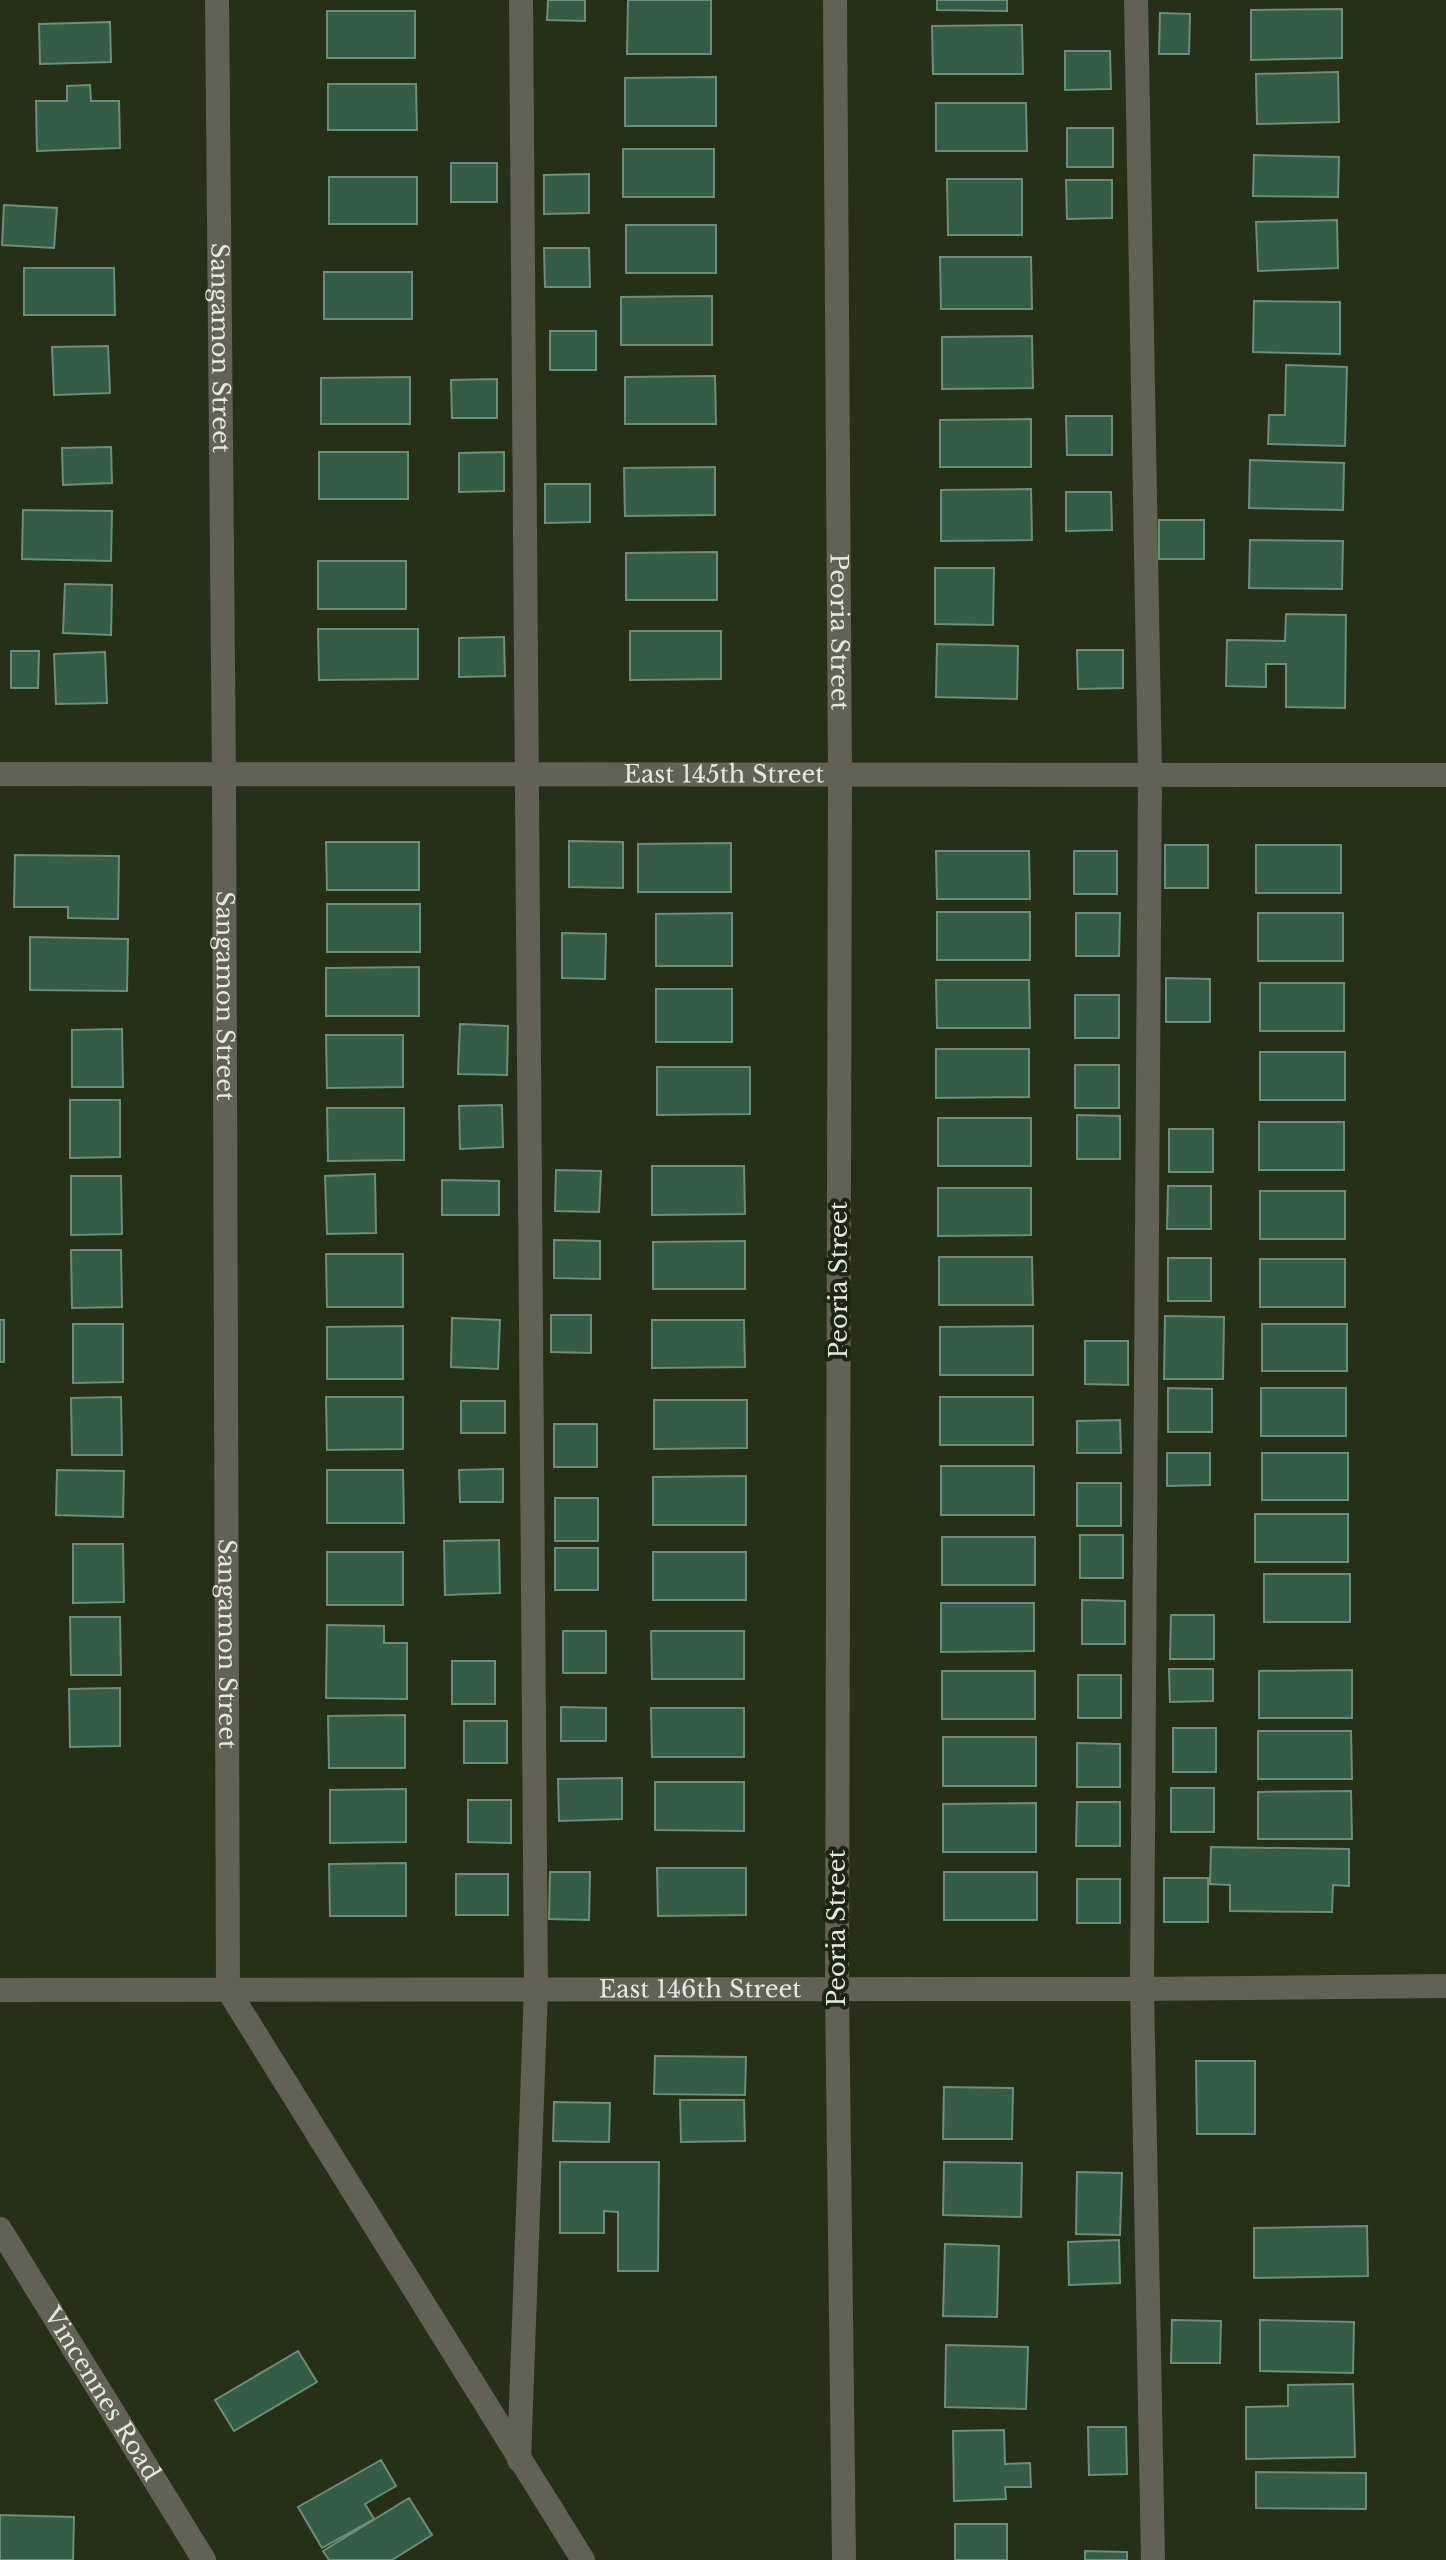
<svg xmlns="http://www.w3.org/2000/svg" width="1446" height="2560" font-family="'Libre Baskerville',serif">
  <rect width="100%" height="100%" fill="#263019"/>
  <path fill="#345c47" stroke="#6e8c7b" stroke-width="2" d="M548,0H585V21L547,20Z
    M628,0H711V54H627Z
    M937,0H1007V11L937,10Z
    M1342,9V58L1251,60V10Z
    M327,11H415V58H327Z
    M1160,13L1190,14L1189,54H1159Z
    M110,22L111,62L40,64L39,24Z
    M1022,25L1023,74H933L932,26Z
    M1065,51H1110L1111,89L1065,90Z
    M1338,72L1339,122L1257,124L1256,74Z
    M716,77V126H625V78Z
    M328,84H416L417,130H328Z
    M90,85L91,101H119L120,148L37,151L36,101H67V86Z
    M936,103H1026L1027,151H936Z
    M1067,128H1113V167H1067Z
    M623,149H714V197H623Z
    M1254,155L1339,157L1338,197L1253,196Z
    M451,163H497V202H451Z
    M589,174V213L544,214V175Z
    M329,177H417V224H329Z
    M947,179H1022V235H948Z
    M1066,180H1112V218L1067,219Z
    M4,205L57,208L54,248L2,245Z
    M1337,220L1338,268L1258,271L1256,222Z
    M626,225H716V273H626Z
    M544,248H589L590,287H545Z
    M940,257H1031L1032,309H941Z
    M24,268H114L115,315H24Z
    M324,272H412V319H324Z
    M712,296V345H621V297Z
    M1254,301L1340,302V354L1253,352Z
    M550,331H596V370H550Z
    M1032,336L1033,388L942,389V337Z
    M108,346L110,393L54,395L52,347Z
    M1286,365L1347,367L1345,446L1268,444L1269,415H1285Z
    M715,376L716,424H625V377Z
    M410,377V424H321V378Z
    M497,379V418H452L451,380Z
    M1066,416H1112V455H1067Z
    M1031,419V467H940V420Z
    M111,447L112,483L63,485L62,448Z
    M319,452H408V499H319Z
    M504,452V491L459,492V453Z
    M1250,460L1344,463L1343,510L1249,508Z
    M715,467V515L625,516L624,468Z
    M545,484H590V522L545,523Z
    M1031,489L1032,540L941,541V490Z
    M1066,492H1111L1112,530L1066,531Z
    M23,510L112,511L111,561L22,559Z
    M1159,520H1204V559H1159Z
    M1250,540L1343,541L1342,589L1249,588Z
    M717,552V600H626V553Z
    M318,561H406V609H318Z
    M935,568H994L993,625L935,624Z
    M65,584L112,585L111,635L63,633Z
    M1286,614L1346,615L1345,708L1286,707V664H1266V687L1226,686L1227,640L1285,641Z
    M318,629H418V679L319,680Z
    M630,631H721V679L630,680Z
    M504,637L505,676L459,677V638Z
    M937,644L1018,646L1017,699L936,697Z
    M1077,650H1123V688L1078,689Z
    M11,651H39L38,688H11Z
    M105,652L107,703L56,704L54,654Z
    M569,841L623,842V888L569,887Z
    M326,842H419V890H327Z
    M731,843V892H638V844Z
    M1165,845H1208V888H1165Z
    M1256,845H1341V893H1256Z
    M936,851H1029L1030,899H937Z
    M1074,851H1117V894H1074Z
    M15,855L119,856L118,919L68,918V907H14Z
    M327,904H420V952H327Z
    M937,912H1030V960H937Z
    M732,913V966H656V914Z
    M1076,913H1120L1119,956H1076Z
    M1258,913H1343V961H1258Z
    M562,933L606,934L605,979L562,978Z
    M30,937L128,939L127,991L30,990Z
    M419,967V1016H326V968Z
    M1166,978L1210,979V1022H1166Z
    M936,980H1029L1030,1028H937Z
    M1260,983H1344V1031H1260Z
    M656,989H732V1042H656Z
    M1075,995H1119V1038H1075Z
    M460,1024L508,1026L507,1075L458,1074Z
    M122,1029L123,1087H72V1030Z
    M326,1035H403V1087L327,1088Z
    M936,1049H1029V1097L936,1098Z
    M1260,1052H1345V1100H1260Z
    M1075,1065H1119V1108H1075Z
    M657,1067H750V1114L657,1115Z
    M70,1100H120V1157L70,1158Z
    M502,1105L503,1147L460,1149L459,1106Z
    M327,1108H404V1160L328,1161Z
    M1077,1115L1120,1116V1159H1077Z
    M938,1118H1031V1166H938Z
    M1259,1122H1344V1170H1259Z
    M1169,1129H1213V1172H1169Z
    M652,1166H744L745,1214L652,1215Z
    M556,1170L601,1171L599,1212L555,1211Z
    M375,1174L376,1233L327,1234L325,1176Z
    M71,1176H121L122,1234L71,1235Z
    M442,1180L499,1181V1215H442Z
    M1168,1186H1211V1229H1167Z
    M938,1188H1031V1235L938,1236Z
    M1260,1191H1345V1239H1260Z
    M554,1240L600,1241V1279L554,1278Z
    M745,1241V1289H653V1242Z
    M71,1250H121L122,1307L72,1308Z
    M326,1254H403V1307H327Z
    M939,1257H1032L1033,1305H939Z
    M1168,1258H1211V1301H1168Z
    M1260,1259H1345V1307H1260Z
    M551,1315H591V1353L551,1352Z
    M1165,1316L1224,1317L1223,1379H1164Z
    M452,1318L500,1320L498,1369L451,1367Z
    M0,1320H4V1362H0Z
    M652,1320H744L745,1367L652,1368Z
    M73,1324H123V1382L73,1383Z
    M1262,1324H1347V1371H1262Z
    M403,1326V1379H327V1327Z
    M1033,1326V1375H940V1327Z
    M1085,1341H1128V1385L1085,1384Z
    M1168,1388L1212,1389V1432H1168Z
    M1261,1388H1346V1436H1261Z
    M121,1397L122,1455H72L71,1398Z
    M326,1397H403V1449L327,1450Z
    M940,1397H1033V1445H940Z
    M654,1400H747V1448L654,1449Z
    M461,1401H505V1433H461Z
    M1120,1420L1121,1453H1077V1421Z
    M554,1424H597V1467H554Z
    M1167,1453H1210V1485L1167,1486Z
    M1262,1453H1348V1500H1262Z
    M941,1466H1034V1515H941Z
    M503,1469V1502H460L459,1470Z
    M57,1470L124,1471L123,1517L56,1515Z
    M327,1470H403L404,1523H327Z
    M746,1476V1525H653V1477Z
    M1077,1483H1121V1526H1077Z
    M555,1498H598V1541H555Z
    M1255,1514H1348V1562H1255Z
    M1080,1535H1123V1578H1080Z
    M942,1537H1035V1585H942Z
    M499,1540L500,1593L445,1595L444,1541Z
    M73,1544H123L124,1602L73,1603Z
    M555,1548H598V1590H555Z
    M327,1552H403V1605H327Z
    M653,1552H746V1600H653Z
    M1264,1574H1350V1622H1264Z
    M1082,1600L1125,1601V1644H1082Z
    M941,1603H1034V1651L941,1652Z
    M1171,1615H1214V1659H1170Z
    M70,1617H120L121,1675H71Z
    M327,1625L384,1626V1643H407V1699L326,1698Z
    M563,1631H606V1673H563Z
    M651,1631H744V1679H652Z
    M452,1661H495V1704H452Z
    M1169,1669H1213V1701L1170,1702Z
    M1352,1670V1718H1259V1671Z
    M942,1671H1035V1719H942Z
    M1078,1675H1121V1718H1078Z
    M120,1688V1746L70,1747L69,1689Z
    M561,1707L606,1708V1741H561Z
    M651,1708H744V1757H652Z
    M405,1715V1768H329L328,1716Z
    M464,1721H507V1763H464Z
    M1173,1728H1216V1772H1173Z
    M1258,1731H1351L1352,1779H1258Z
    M943,1737H1036V1786H943Z
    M1077,1743L1120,1744V1787H1077Z
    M622,1778V1819L559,1821L558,1779Z
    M655,1782H744V1831L655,1830Z
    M1171,1788H1214V1832H1171Z
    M406,1789V1842L330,1843V1790Z
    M1351,1791L1352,1839H1258V1792Z
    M468,1800H511V1843L468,1842Z
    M1077,1802H1120V1846H1076Z
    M1036,1803V1852H943V1804Z
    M1211,1847L1349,1849V1886L1333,1885L1332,1912L1230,1911V1885L1210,1884Z
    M406,1863V1916H330L329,1864Z
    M657,1868H746V1915L658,1916Z
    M550,1872H590L589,1920L549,1919Z
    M944,1872H1037V1920H944Z
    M456,1874H508V1915H456Z
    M1164,1878H1208V1922H1164Z
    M1077,1879H1120V1923H1077Z
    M655,2056L746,2057L745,2095L654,2094Z
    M1196,2061H1255V2134H1197Z
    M944,2087L1013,2088L1012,2139H943Z
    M680,2100H744L745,2141L681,2142Z
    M554,2102L610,2103L609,2142L553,2141Z
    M560,2162H659L658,2271H618V2212L604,2211V2233H560Z
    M944,2162L1022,2163L1021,2217L943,2215Z
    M1077,2172L1122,2173L1120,2235L1076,2234Z
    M1367,2226L1368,2276L1254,2278V2228Z
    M1119,2240L1120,2283L1069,2285L1068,2242Z
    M945,2244L999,2246L997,2317L943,2316Z
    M1172,2320L1221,2321L1220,2363H1171Z
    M1260,2320L1354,2322L1353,2373L1260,2371Z
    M946,2345L1028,2347L1026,2409L945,2407Z
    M298,2351L317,2382L234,2431L215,2400Z
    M1353,2384L1355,2457L1246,2459V2407L1288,2406V2385Z
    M1088,2427H1126L1127,2474L1089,2475Z
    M1004,2430L1005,2464L1030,2463L1031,2487H1005L1006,2499L954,2501L953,2431Z
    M381,2460L396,2486L365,2504L374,2519L322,2548L298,2507Z
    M1256,2472L1366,2473V2509L1256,2508Z
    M409,2498L432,2535L392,2560H329L323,2551Z
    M0,2515L74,2517L73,2560H0Z
    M955,2524H1007V2560H955Z
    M1085,2551L1127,2552V2560H1085Z"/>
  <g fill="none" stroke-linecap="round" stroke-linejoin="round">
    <g stroke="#636054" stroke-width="24">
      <path id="s1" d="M217,0L224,775L228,1990L583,2560"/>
      <path id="s2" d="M835,0L840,775L837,1989L844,2560"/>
      <path d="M1136,0L1150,775L1142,1989L1153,2560"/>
      <path id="s3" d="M0,774L1446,775"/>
      <path id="s4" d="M0,1990L1142,1989L1446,1986"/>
      <path id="s5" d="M0,2229L204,2560"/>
      <path d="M519,2460L536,1989L521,0"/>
    </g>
  </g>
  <g text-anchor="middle" stroke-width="8" stroke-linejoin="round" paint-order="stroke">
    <g font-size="24" fill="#e3eadb" stroke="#1c2610">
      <text dy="8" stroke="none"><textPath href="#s1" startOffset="348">Sangamon Street</textPath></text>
      <text dy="8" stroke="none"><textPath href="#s2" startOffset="632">Peoria Street</textPath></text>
      <text dy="8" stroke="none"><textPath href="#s3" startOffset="724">East 145th Street</textPath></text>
      <text dy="8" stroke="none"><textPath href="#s1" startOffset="996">Sangamon Street</textPath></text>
      <text transform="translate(839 1280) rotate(-90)" y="8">Peoria Street</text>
      <text dy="8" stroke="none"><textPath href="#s1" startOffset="1644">Sangamon Street</textPath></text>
      <text transform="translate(837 1928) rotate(-90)" y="8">Peoria Street</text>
      <text dy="8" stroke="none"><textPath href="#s4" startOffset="700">East 146th Street</textPath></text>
      <text dy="8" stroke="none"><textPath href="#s5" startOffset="194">Vincennes Road</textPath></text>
    </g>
  </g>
</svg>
